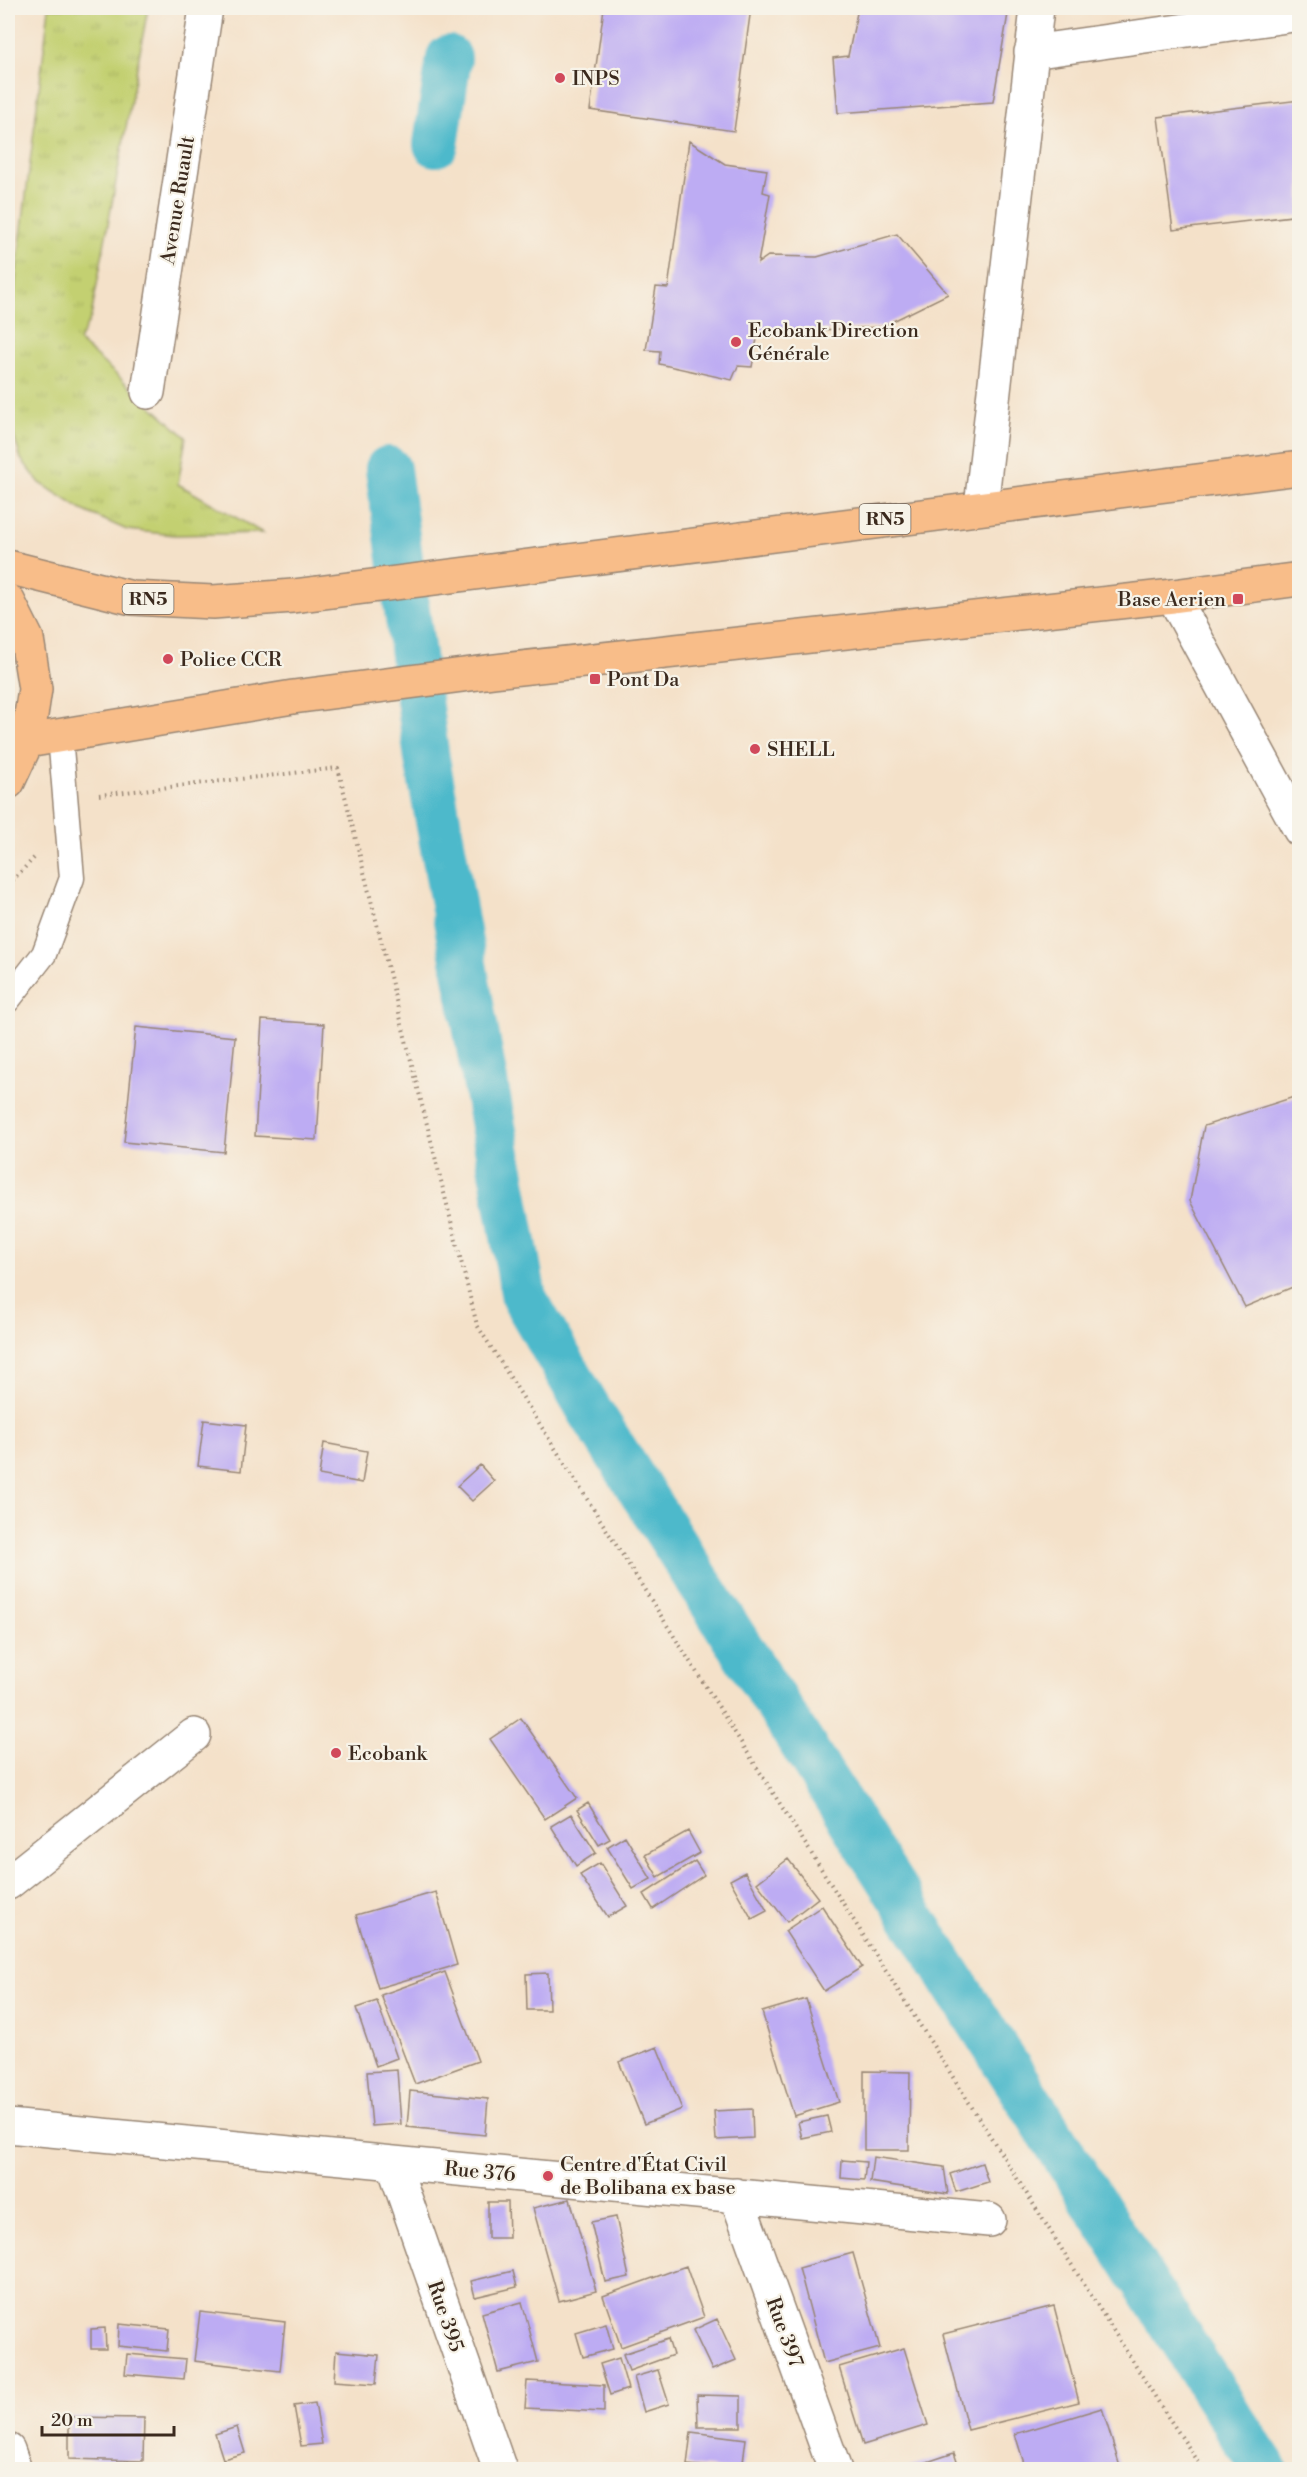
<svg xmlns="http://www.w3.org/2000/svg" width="1307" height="2477" font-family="'Libre Bodoni',serif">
  <defs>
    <pattern id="grass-tufts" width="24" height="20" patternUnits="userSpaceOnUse" patternTransform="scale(1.5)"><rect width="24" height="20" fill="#c3d071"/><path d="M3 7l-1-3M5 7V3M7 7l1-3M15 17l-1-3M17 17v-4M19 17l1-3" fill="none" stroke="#a8b361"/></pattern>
  </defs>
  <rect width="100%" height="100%" fill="#f7f3e8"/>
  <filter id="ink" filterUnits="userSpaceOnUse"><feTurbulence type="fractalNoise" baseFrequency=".0167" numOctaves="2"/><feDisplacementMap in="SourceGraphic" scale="12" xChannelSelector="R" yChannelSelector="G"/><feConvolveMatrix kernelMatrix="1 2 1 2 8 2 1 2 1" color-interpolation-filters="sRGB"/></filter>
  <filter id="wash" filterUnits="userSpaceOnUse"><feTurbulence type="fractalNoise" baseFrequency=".008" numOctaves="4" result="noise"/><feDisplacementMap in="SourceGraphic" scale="24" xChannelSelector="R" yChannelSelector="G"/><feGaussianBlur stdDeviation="1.35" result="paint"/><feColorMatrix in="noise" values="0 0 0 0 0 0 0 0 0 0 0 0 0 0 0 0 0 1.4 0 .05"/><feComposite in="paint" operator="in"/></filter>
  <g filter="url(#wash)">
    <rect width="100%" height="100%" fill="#f4e1c9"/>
    <path fill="url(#grass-tufts)" stroke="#7f7d48" stroke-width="1.5" d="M49,8H148L91,317L79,341L186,437L178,484L263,533L175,535L127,530L82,510L40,483L21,459L8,417V342Z"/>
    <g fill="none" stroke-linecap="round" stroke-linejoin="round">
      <path stroke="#4eb9cb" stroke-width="46" d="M436,144L449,58
        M388,469L427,759L524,1298L590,1411L1235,2424L1266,2470"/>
    </g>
    <g id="blocks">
      <path fill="#bdacf3" d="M604,8H751L734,131L590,110Z
        M858,8H1009L993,102L838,113L833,58L848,56Z
        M1300,100V215L1173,230L1158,117Z
        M689,141L725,164L767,170L763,192L770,194L758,263L768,256L817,257L897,234L948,294L881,327L758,333L752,367L738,366L732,380L659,364L660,351L646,350L656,287L668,288Z
        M262,1020L324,1024L317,1140L255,1136Z
        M136,1027L235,1037L224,1152L124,1142Z
        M1300,1095V1284L1245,1307L1190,1201L1204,1126Z
        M204,1420L246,1425L241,1471L198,1466Z
        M324,1443L367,1451L362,1483L319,1475Z
        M480,1465L494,1481L472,1501L457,1486Z
        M521,1718L577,1798L545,1819L490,1739Z
        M588,1803L610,1839L599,1845L577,1810Z
        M571,1814L596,1853L576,1866L551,1826Z
        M688,1831L700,1853L658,1877L645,1855Z
        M625,1836L651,1879L633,1889L607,1847Z
        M788,1859L818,1898L787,1922L757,1883Z
        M695,1861L704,1875L653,1909L644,1894Z
        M600,1863L627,1906L608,1917L580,1875Z
        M745,1872L767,1911L752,1919L730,1880Z
        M436,1892L457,1965L378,1988L356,1915Z
        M822,1906L862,1967L824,1991L785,1931Z
        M445,1972L478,2061L415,2084L381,1995Z
        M548,1973L549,2010H527L526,1974Z
        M806,1999L839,2102L794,2116L762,2012Z
        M377,2001L397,2058L376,2066L356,2008Z
        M657,2047L682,2109L644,2124L619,2062Z
        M397,2070L401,2124L372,2126L367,2072Z
        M864,2071L910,2072L909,2150H864Z
        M410,2091L488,2099L485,2135L407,2127Z
        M752,2109L753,2138L716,2140L714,2111Z
        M827,2116L831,2132L802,2138L798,2122Z
        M873,2157L944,2167L948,2194L870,2182Z
        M842,2160L866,2162L864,2180L841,2178Z
        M982,2163L988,2182L956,2192L950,2174Z
        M570,2199L596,2291L559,2301L533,2208Z
        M488,2202H508L509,2238H488Z
        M616,2217L629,2277L605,2282L591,2222Z
        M853,2253L880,2348L824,2363L799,2268Z
        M686,2266L704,2317L621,2347L603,2296Z
        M513,2271L517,2287L475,2297L471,2281Z
        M522,2302L538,2362L498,2372L482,2313Z
        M1054,2306L1079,2402L968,2430L943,2334Z
        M200,2312L285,2322L280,2371L194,2361Z
        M717,2319L736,2360L712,2370L693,2330Z
        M119,2324L169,2329L167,2351L118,2346Z
        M606,2324L613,2349L583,2357L576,2333Z
        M105,2328L106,2349H91V2329Z
        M668,2339L673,2355L629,2371L623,2354Z
        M904,2348L928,2425L863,2445L839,2367Z
        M336,2351L379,2355L376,2384L334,2381Z
        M127,2354L186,2359L184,2379L125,2374Z
        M619,2358L628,2389L610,2395L600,2364Z
        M658,2370L669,2404L644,2412L634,2377Z
        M527,2381L604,2385V2412L525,2408Z
        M697,2395L741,2396V2427H698Z
        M315,2403L322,2444L301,2446L294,2406Z
        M1102,2408L1121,2470H1026L1015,2434Z
        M69,2417L144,2418L143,2461L69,2459Z
        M237,2427L245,2453L223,2459L215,2434Z
        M691,2432L746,2439L742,2470L687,2465Z
        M954,2453L960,2470H906V2469Z"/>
    </g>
  </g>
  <g filter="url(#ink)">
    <use href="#blocks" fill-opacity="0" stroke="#988674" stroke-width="1.5"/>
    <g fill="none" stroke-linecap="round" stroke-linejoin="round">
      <g stroke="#988674" stroke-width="27">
        <path id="service" d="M8,1000L44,954L72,878L60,736"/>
      </g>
      <g stroke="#988674" stroke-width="36">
        <path id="minor" d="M1031,52L1300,14
          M148,392L206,8
          M981,507L1037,8
          M1173,596L1300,830
          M8,1883L194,1735
          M8,2126L989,2220
          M393,2163L500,2470
          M736,2195L835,2470
          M8,2450L15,2470"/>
      </g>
      <g stroke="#988674" stroke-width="36">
        <path id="trunk" d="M8,567L132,598L213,602L293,596L1300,468
          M8,601L27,639L35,689L27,741L8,782
          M27,741L293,697L494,671L1173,596L1300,579"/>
      </g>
      <path stroke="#988674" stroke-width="4" stroke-dasharray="1.5 4.5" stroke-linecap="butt" d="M99,795L338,768L477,1325L1168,2417L1204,2470
        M8,885L34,858"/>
      <use href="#service" stroke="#fff" stroke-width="24"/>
      <use href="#minor" stroke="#fff" stroke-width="33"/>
      <use href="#trunk" stroke="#f8bd89" stroke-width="33"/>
    </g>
  </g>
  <g fill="#d1495b" stroke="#f7f3e8" stroke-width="2">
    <circle cx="560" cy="78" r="6"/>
    <circle cx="736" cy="342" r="6"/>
    <rect x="1232" y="593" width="12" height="12" rx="3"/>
    <circle cx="168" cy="659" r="6"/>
    <rect x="589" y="673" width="12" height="12" rx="3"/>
    <circle cx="755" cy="749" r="6"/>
    <circle cx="336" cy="1753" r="6"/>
    <circle cx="548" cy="2176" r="6"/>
  </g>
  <g text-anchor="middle" stroke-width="4.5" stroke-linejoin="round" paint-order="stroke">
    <g fill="#f7f3e8" stroke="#73665b" stroke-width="1.5">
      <rect x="859.5" y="504" width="51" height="30" rx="4.5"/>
      <rect x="122.5" y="584" width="51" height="30" rx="4.5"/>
    </g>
    <g font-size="18" font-weight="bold" fill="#3b2a1e">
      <text x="885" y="525">RN5</text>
      <text x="148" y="605">RN5</text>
    </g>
    <g font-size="20" fill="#3b2a1e" stroke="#f7f3e8" text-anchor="start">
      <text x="572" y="85">INPS</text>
      <text x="748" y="337">Ecobank Direction<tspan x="748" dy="23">Générale</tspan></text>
      <text x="1226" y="606" text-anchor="end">Base Aerien</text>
      <text x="180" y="666">Police CCR</text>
      <text x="607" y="686">Pont Da</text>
      <text x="767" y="756">SHELL</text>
      <text x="348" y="1760">Ecobank</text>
      <text x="560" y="2171">Centre d'État Civil<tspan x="560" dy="23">de Bolibana ex base</tspan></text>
    </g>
    <g font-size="20" fill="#3b2a1e" stroke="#f7f3e8">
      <text transform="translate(177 200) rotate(-81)" y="7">Avenue Ruault</text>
      <text transform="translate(480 2171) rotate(5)" y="7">Rue 376</text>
      <text transform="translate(446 2316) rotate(71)" y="7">Rue 395</text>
      <text transform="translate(785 2332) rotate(70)" y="7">Rue 397</text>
    </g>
  </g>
  <rect width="1307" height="2477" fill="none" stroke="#f7f3e8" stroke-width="30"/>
  <path d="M42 2426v9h132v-9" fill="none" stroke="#3b2a1e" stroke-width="3"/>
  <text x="51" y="2426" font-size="18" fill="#3b2a1e" stroke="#f7f3e8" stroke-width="4.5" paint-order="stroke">20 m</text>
</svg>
